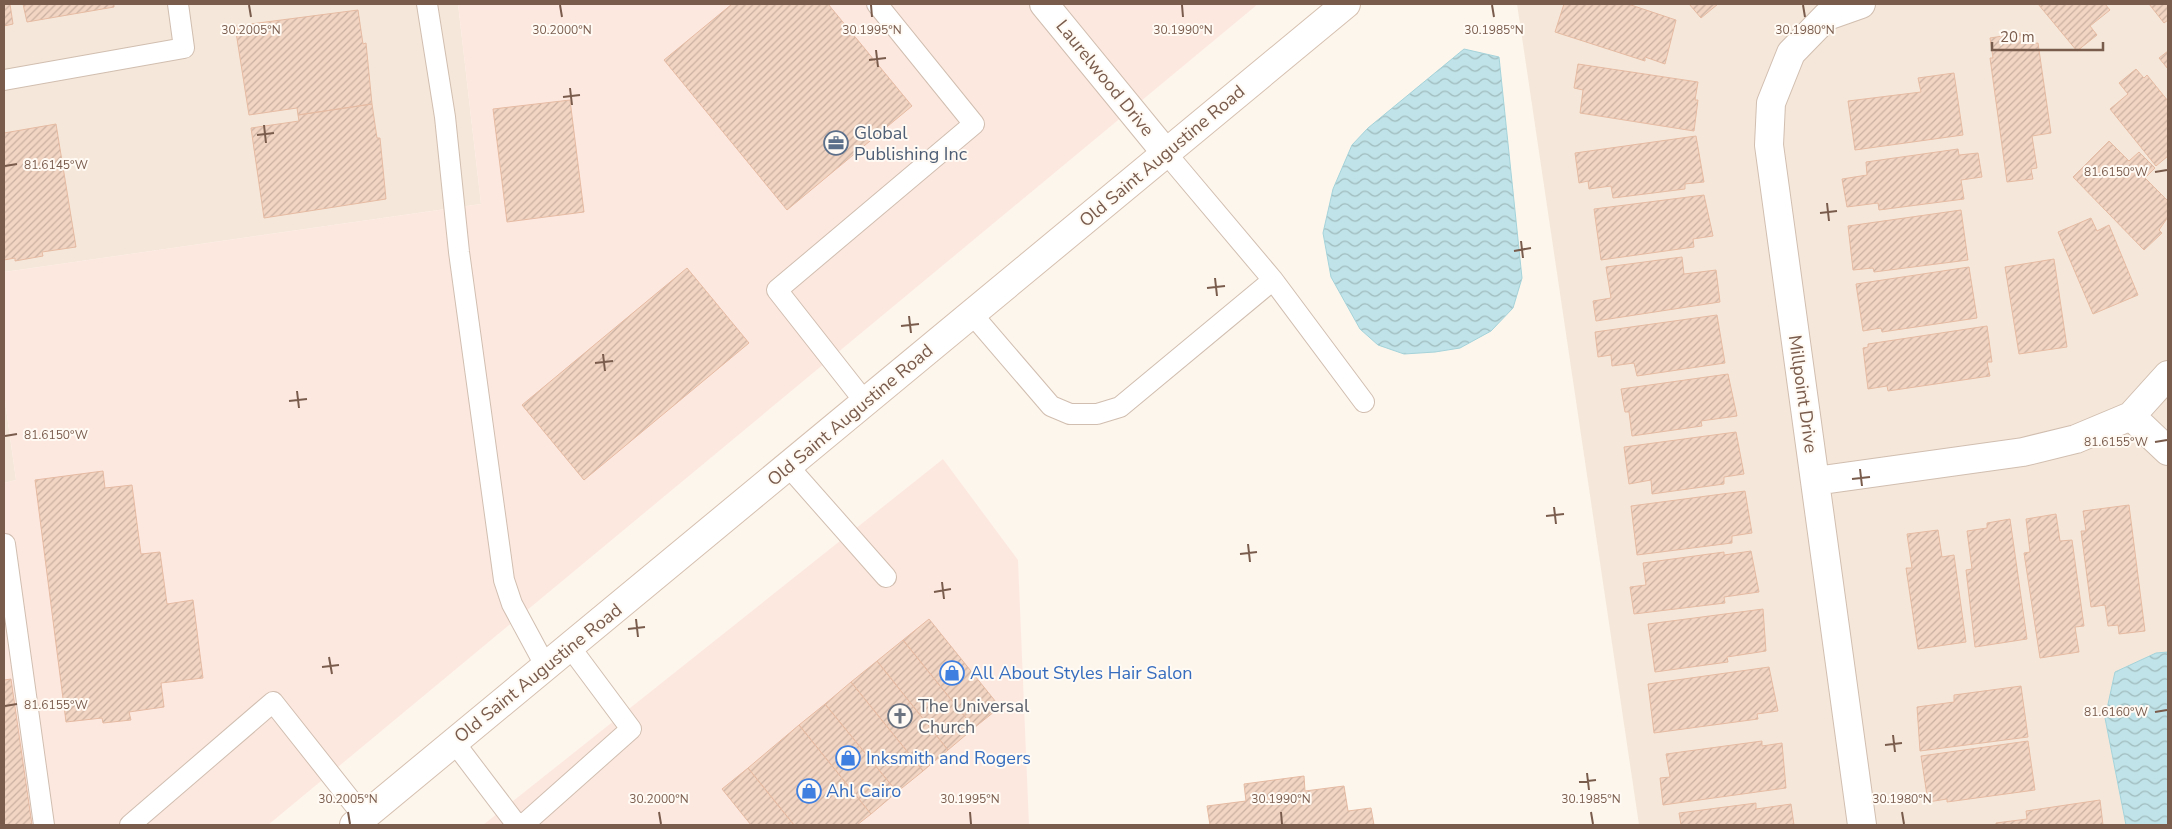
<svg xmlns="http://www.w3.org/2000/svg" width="2172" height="829" font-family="'Nunito Sans',sans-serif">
  <defs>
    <pattern id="water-waves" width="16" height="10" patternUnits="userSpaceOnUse" patternTransform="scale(1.25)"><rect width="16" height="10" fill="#bfe3e8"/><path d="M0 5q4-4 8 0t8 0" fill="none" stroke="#a0bbbe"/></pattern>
    <pattern id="building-hatch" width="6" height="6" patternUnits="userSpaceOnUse" patternTransform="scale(1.25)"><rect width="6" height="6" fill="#f3d5c3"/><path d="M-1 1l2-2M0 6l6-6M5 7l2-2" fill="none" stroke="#cab0a1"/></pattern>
  </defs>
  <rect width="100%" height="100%" fill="#fdf6ec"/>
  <path fill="#f5e8da" d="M4,4H458L481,204L4,272Z
    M1517,4H2168V652L2156,653L2105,718L2126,825H1639Z
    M4,394L16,480L4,483Z"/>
  <path fill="#fde8e0" d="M458,4H1258L268,825H4V483L16,480L4,394V272L481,204Z
    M943,459L1018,560L1029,825H483Z"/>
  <path fill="url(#water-waves)" stroke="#a5d3da" d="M1464,49L1499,57L1522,278L1513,308L1491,331L1460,348L1435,352L1404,354L1378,345L1360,329L1331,277L1323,233L1333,189L1352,145L1368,128Z
    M2168,652V825H2126L2105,718L2115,672L2156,653Z"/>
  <path fill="url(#building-hatch)" stroke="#e6bba3" d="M4,4H10L13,24L4,26Z
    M23,4H114V7L27,22Z
    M732,4H828L912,106L787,210L664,60Z
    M1564,4H1628L1676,20L1665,64L1645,57V61L1555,32Z
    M1689,4H1718L1701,18Z
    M2038,4H2105L2110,10L2090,26L2097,35L2077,51Z
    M2149,4H2168V20L2164,23Z
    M358,10L363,44L366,43L372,104L298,115L297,108L249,115L235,26Z
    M2028,32L2030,44L2038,43L2051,133L2032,136L2037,168L2031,169L2033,179L2007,182L1990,58H1993L1990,38Z
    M2168,51V69L2159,58Z
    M1578,64L1698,82L1695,100H1698L1694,131L1580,113L1583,90L1574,88Z
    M2136,69L2144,78L2147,75L2168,101V156L2156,166L2110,109L2128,94L2119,83Z
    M1954,73L1963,135L1855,150L1848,101L1921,92L1918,78Z
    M570,100L584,212L507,222L493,109Z
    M372,104L377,138H380L386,199L264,218L251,128L299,121L298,115Z
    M56,124L76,247L42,252L43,256L15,261V258L4,260V133Z
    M1696,136L1704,182L1685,184V189L1613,198L1611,186L1589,189L1588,181L1579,183L1575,153Z
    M2109,141L2129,161L2139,152L2155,168L2145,178L2168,201V217L2159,230L2162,233L2144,250L2073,177Z
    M1958,149L1959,155L1978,153L1982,177L1961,180L1964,199L1879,210L1878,203L1847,207L1842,179L1867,175L1866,162Z
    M1704,195L1713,236L1693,239L1694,247L1601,260L1594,209Z
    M1961,210L1968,260L1874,272L1873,268L1853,270L1848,226Z
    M2091,218L2097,231L2109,225L2138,295L2093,314L2058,232Z
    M1682,257L1684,274L1716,270L1720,302L1596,321L1593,301L1611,298L1606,267Z
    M2054,259L2067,347L2019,354L2005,267Z
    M1969,267L1977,318L1882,332L1881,328L1863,331L1856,284Z
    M687,268L749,343L584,480L522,405Z
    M1717,315L1725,363L1637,376L1634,363L1612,366L1611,355L1598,357L1595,332Z
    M1987,326L1992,362H1987L1990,376L1888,391L1887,386L1868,389L1863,348L1868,347V344Z
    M1728,374L1737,416L1701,421L1702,426L1632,436L1629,412H1625L1621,389Z
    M1736,432L1744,474L1724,477V484L1652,494L1651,480L1629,484L1624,447Z
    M103,471L105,488L132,485L141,554L160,552L167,604L193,600L203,678L161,683L164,707L129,712L131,720L103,723L102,718L66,722L35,480Z
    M1745,491L1752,533L1732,536V543L1637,555L1631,506Z
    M2129,505L2145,631L2119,634L2118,625L2108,626L2105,605L2091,607L2081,531H2086L2083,511Z
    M2056,514L2060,541L2072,540L2084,626L2075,627L2079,652L2040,658L2024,553L2030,552L2026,519Z
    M2010,519L2027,639L1975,647L1966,570L1972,569L1967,531L1987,528V523Z
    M1938,530L1942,557L1954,555L1966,642L1918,649L1906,568H1912L1907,534Z
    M1751,551L1759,592L1724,597L1725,603L1634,614L1630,587L1646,585L1643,563L1724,552V555Z
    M1763,609L1766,651L1727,657L1728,662L1655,672L1648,624Z
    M929,619L1000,707L974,728L903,640Z
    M903,640L974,728L948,750L877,661Z
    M877,661L948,750L923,771L851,682Z
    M1769,667L1778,711L1757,714L1758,719L1654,733L1648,684Z
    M11,679L32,825H4V680Z
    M851,682L923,771L897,792L825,704Z
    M2021,686L2028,737L1920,751L1917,707L1954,702V695Z
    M825,704L897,792L871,814L799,725Z
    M799,725L871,814L857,825H794L748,768Z
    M1762,741V746L1782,743L1786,788L1663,805L1660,778L1670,777L1666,754Z
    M2028,741L2035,790L1947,802V799L1928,802L1921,756Z
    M748,768L794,825H751L722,789Z
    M1304,776L1305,791L1344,786L1348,811L1371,808L1374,825H1210L1207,806L1246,801L1244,784Z
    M2100,800L2103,825H1996V823L2027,819L2026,811Z
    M1756,803V809L1791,804L1794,825H1681L1679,813Z"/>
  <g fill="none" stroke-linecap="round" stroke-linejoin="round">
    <g stroke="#d1beb0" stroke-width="22">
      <path id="service" d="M427,4L445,117L459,252L504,580L512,604L546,667
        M4,80L184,48L178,4
        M1166,153L1273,280L1364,402
        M972,314L1051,406L1070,414H1097L1120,407L1273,280
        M865,402L777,290L974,124L877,4
        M788,466L886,577
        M4,545L5,544L44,825
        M454,742L517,825
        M130,825L273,702L364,817
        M523,825L631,729L570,647"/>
    </g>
    <g stroke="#d1beb0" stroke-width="30">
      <path id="minor" d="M1044,4L1166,153
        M1861,4L1827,16L1791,53L1771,103L1769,145L1862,825
        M2131,416L2168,451
        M1815,481L2023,452L2076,439L2131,416L2168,375"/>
    </g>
    <g stroke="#d6c0b0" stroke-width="30">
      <path id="secondary" d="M354,825L1346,4"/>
    </g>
    <use href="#service" stroke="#fff" stroke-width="20"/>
    <use href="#minor" stroke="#fff" stroke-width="28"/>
    <use href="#secondary" stroke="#fff" stroke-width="28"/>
  </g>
  <path fill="none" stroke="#7a5c4d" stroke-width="2" d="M249,5L251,17M560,5L562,17M871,5L872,17M1182,5L1183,17M1492,5L1494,17M1803,5L1805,17M876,50L878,67M869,60L886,58M570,88L572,105M563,97L580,95M264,125L266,143M257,135L274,133M5,166L17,164M2155,172L2167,170M1827,203L1829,221M1820,213L1837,211M1521,241L1523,258M1514,251L1531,248M1215,278L1217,296M1207,288L1225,286M909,316L911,333M901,326L919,324M603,354L605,371M595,363L613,361M297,391L299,408M289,401L307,399M5,436L17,434M2155,442L2167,440M1860,469L1862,486M1852,479L1870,477M1554,507L1556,524M1546,516L1564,514M1248,544L1250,562M1240,554L1257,552M942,582L944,599M934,592L951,589M636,619L638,637M628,629L645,627M329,657L332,674M322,667L339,665M5,706L17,704M2155,712L2167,710M1893,735L1895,752M1885,745L1902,743M1587,773L1589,790M1579,782L1596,780M348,812L350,824M659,812L661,824M970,812L971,824M1281,812L1282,824M1591,812L1593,824M1902,812L1904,824"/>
  <defs>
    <g id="office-ring" transform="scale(1.25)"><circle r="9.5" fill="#fffaf3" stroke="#5c6f8a" stroke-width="1.5"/><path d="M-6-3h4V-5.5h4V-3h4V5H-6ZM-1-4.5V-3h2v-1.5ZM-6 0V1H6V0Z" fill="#5c6f8a"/></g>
    <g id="shop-ring" transform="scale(1.25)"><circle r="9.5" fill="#fffaf3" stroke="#3f7fe0" stroke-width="1.5"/><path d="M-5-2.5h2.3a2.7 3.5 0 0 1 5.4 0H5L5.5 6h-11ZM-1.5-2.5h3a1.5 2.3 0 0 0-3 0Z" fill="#3f7fe0"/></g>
    <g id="church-ring" transform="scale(1.25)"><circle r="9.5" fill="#fffaf3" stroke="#6b7280" stroke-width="1.5"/><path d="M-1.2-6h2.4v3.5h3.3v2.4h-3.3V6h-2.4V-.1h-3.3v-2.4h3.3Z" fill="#6b7280"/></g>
  </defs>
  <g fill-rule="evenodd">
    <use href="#office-ring" x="836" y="143"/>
    <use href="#shop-ring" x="952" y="673"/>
    <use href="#church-ring" x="900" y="716"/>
    <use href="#shop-ring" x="848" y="758"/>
    <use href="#shop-ring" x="809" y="791"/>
  </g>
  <g text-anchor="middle" stroke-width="4" stroke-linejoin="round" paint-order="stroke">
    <g font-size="18" fill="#7a5c4d" stroke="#fffaf3">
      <text transform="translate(1105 78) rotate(51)" y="6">Laurelwood Drive</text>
      <text transform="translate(1162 156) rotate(-40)" y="6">Old Saint Augustine Road</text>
      <text transform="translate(1803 394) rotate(82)" y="6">Millpoint Drive</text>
      <text transform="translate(850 415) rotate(-40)" y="6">Old Saint Augustine Road</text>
      <text transform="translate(538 673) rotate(-39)" y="6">Old Saint Augustine Road</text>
    </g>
    <g font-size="18" fill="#4e5e75" stroke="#fffaf3" text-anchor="start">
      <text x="854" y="139">Global<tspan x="854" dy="21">Publishing Inc</tspan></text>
    </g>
    <g font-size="18" fill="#366cbe" stroke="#fffaf3" text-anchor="start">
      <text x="970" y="679">All About Styles Hair Salon</text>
      <text x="866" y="764">Inksmith and Rogers</text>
      <text x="826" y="797">Ahl Cairo</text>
    </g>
    <g font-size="18" fill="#5b616d" stroke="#fffaf3" text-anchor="start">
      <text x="918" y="712">The Universal<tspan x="918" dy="21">Church</tspan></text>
    </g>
  </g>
  <g font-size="12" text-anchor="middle" fill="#7a5c4d" stroke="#fffaf3" stroke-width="4" stroke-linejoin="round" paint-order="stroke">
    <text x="251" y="34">30.2005°N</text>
    <text x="562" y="34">30.2000°N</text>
    <text x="872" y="34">30.1995°N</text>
    <text x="1183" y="34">30.1990°N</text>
    <text x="1494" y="34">30.1985°N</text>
    <text x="1805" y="34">30.1980°N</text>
    <text x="56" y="169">81.6145°W</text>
    <text x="2116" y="176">81.6150°W</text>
    <text x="56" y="439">81.6150°W</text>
    <text x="2116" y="446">81.6155°W</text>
    <text x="56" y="709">81.6155°W</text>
    <text x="2116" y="716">81.6160°W</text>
    <text x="348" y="803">30.2005°N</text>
    <text x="659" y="803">30.2000°N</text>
    <text x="970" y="803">30.1995°N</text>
    <text x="1281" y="803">30.1990°N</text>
    <text x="1591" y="803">30.1985°N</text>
    <text x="1902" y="803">30.1980°N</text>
  </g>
  <rect width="2172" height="829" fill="none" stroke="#7a5c4d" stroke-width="10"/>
  <path d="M1992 42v8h111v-8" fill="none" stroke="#7a5c4d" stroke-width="2.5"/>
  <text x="2000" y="42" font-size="15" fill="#7a5c4d" stroke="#fffaf3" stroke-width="4" paint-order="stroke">20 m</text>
</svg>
